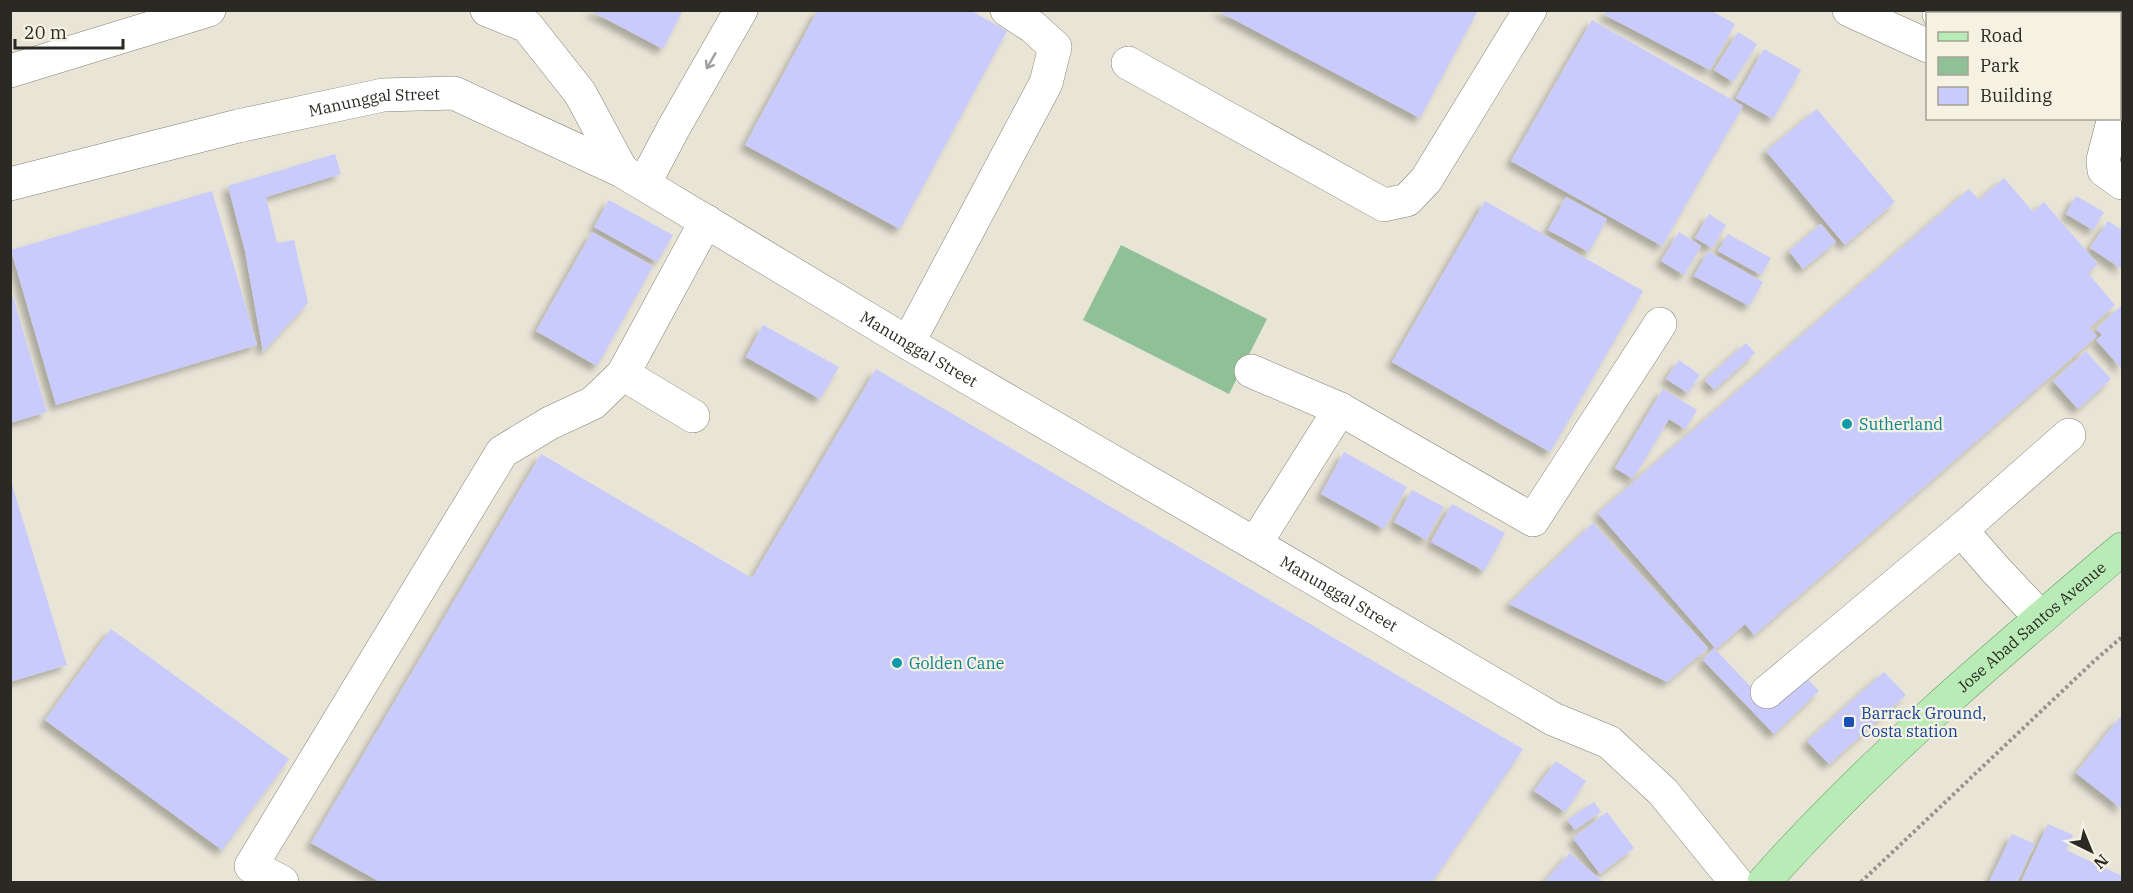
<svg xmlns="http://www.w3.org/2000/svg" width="2133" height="893" font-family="'IBM Plex Serif',serif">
  <defs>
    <filter id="shadow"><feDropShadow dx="-5.5" dy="5.5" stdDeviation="3" flood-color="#0004"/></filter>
  </defs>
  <rect width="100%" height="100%" fill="#e8e4d6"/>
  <path fill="#8fc096" d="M1121,245L1267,319L1229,394L1083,320Z"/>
  <path fill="#c8cbfc" filter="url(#shadow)" d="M589,10H683L663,49Z
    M818,10H970L1007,31L900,229L745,145Z
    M1216,10H1478L1420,118Z
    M1607,10H1710L1735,24L1710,70L1605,15Z
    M1592,20L1743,106L1662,246L1511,161Z
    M1738,32L1757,44L1733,82L1714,70Z
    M1764,49L1801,70L1773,119L1736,98Z
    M1817,109L1895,202L1845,245L1766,151Z
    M335,154L341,174L266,197L277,243L294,240L308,303L263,352L245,251L228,186Z
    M2004,178L2033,212L2044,202L2098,264L2088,273L2115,305L2089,328L2097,336L1754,635L1745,624L1716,649L1598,513L1969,189L1979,200Z
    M212,191L257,345L56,405L11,250Z
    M2076,196L2104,212L2093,230L2066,214Z
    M1566,197L1607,219L1589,252L1548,230Z
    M609,200L673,235L657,262L594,227Z
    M1485,201L1643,291L1550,452L1392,362Z
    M1709,214L1726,225L1712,248L1695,238Z
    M2108,221L2122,230V269L2090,248Z
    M1821,224L1836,242L1803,269L1789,251Z
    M592,232L653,266L597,366L536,331Z
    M1679,232L1701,246L1684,275L1661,261Z
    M1728,234L1771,258L1761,275L1718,251Z
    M1708,251L1763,282L1749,306L1694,276Z
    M11,290L47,412L10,423V291Z
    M2122,305V369L2096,340L2102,335L2096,329Z
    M763,325L839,367L820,399L746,357Z
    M1746,343L1755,353L1714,390L1705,380Z
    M2086,351L2111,379L2078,409L2053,381Z
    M1679,360L1700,375L1688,393L1666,379Z
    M876,369L1523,749L1432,882H380L311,843L541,454L752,578Z
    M1663,389L1697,410L1685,429L1669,419L1633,479L1615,468Z
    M1344,452L1407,487L1384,529L1321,494Z
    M10,478L67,665L10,682Z
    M1412,490L1444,507L1426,540L1394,522Z
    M1452,504L1505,533L1484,571L1431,542Z
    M1593,523L1708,648L1667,682L1509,604Z
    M111,629L289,759L222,850L45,720Z
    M1714,648L1771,708L1804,675L1819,691L1774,734L1703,660Z
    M1884,672L1906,695L1829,764L1807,741Z
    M2120,717L2122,719V809L2076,773Z
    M1556,761L1586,781L1565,812L1534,791Z
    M1594,802L1601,812L1575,830L1567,820Z
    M1607,812L1634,848L1600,874L1573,838Z
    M2048,824L2073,835L2066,850L2122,876V882H2021Z
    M2012,834L2035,844L2017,882H1989Z
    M1570,853L1603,882H1548L1546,880Z"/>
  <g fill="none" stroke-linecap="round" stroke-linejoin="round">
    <g stroke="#868377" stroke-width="34">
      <g id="minor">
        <path d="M487,10L527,26L580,93L622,171"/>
        <path d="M1849,10L1928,46"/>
        <path d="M1939,14L1940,10"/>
        <path d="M1128,63L1384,205L1407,200L1426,180L1530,10"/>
        <path d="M10,71L209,10"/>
        <path d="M2112,125L2103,160L2104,170L2122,183"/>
        <path id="s1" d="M10,184L238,126L383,95L454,93L622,171L908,343L1255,544L1553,719L1609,742L1663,792L1736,882"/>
        <path d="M644,184L673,129L741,10"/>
        <path d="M908,343L1046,83L1055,47L1033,27L1007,10"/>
        <path d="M1251,371L1340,409L1255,544"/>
        <path d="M623,374L693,416"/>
        <path d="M1340,409L1533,520L1660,324"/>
        <path d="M1961,530L1995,569L2041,618"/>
        <path d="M1767,692L1961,530L2069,435"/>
        <path d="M282,882L251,866L502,452L550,423L593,403L623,374L706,221"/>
      </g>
    </g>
    <g stroke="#679f61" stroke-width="34">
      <g id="major">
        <path id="s2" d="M1764,882C1872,760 1998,654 2122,549"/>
      </g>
    </g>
    <path stroke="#969489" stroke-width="4" stroke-dasharray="3 3" stroke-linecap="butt" d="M1861,882L2093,662L2122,637"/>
    <use href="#minor" stroke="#fff" stroke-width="33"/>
    <use href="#major" stroke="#b8ebb5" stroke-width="33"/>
  </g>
  <defs><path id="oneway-shaft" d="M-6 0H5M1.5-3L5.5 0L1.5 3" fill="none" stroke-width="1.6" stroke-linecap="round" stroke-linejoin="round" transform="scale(1.5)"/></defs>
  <use stroke="#9f9f9c" href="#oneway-shaft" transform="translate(711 61) rotate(120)"/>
  <g fill="#0f9aa8" stroke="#f5f2e3" stroke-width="2">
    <circle cx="1847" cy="424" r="6"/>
    <circle cx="897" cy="663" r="6"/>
  </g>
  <rect fill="#1a4fb4" stroke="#f5f2e3" stroke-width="2" x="1843" y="716" width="12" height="12" rx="3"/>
  <g text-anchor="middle" stroke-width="4.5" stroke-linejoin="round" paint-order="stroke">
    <g font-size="16" fill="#2a2923" stroke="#f5f2e3">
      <text dy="6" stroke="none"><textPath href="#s1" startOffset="374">Manunggal Street</textPath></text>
      <text dy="6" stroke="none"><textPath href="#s1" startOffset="986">Manunggal Street</textPath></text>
      <text dy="6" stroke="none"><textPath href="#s1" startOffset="1472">Manunggal Street</textPath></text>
      <text dy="6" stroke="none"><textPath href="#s2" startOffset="370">Jose Abad Santos Avenue</textPath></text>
    </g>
    <g font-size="16" fill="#0d838f" stroke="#f5f2e3" text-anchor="start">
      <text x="1859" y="430">Sutherland</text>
      <text x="909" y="669">Golden Cane</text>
    </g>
    <g font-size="16" fill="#164399" stroke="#f5f2e3" text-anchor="start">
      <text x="1861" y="719">Barrack Ground,<tspan x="1861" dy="18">Costa station</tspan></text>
    </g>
  </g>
  <rect width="2133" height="893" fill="none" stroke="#2a2923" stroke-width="24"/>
  <rect x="1926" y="12" width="195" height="108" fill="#f5f2e3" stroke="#a4a296" stroke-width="1.5"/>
  <rect x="1938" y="32" width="30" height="9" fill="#b8ebb5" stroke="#a4a296" stroke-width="1.5"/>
  <text x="1980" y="42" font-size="18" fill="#2a2923">Road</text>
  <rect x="1938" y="57" width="30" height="18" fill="#8fc096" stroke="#a4a296" stroke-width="1.5"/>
  <text x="1980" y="72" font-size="18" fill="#2a2923">Park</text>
  <rect x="1938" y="87" width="30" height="18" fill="#c8cbfc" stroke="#a4a296" stroke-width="1.5"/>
  <text x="1980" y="102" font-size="18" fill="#2a2923">Building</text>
  <g transform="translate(2091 851) rotate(137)" stroke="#f5f2e3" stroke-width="4.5" paint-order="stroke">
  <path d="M0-4.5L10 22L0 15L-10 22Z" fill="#2a2923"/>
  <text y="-9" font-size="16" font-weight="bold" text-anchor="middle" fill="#2a2923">N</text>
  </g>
  <path d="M15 39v9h108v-9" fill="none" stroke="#2a2923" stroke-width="3"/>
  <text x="24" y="39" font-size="18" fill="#2a2923" stroke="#f5f2e3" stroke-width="4.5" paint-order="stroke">20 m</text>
</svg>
